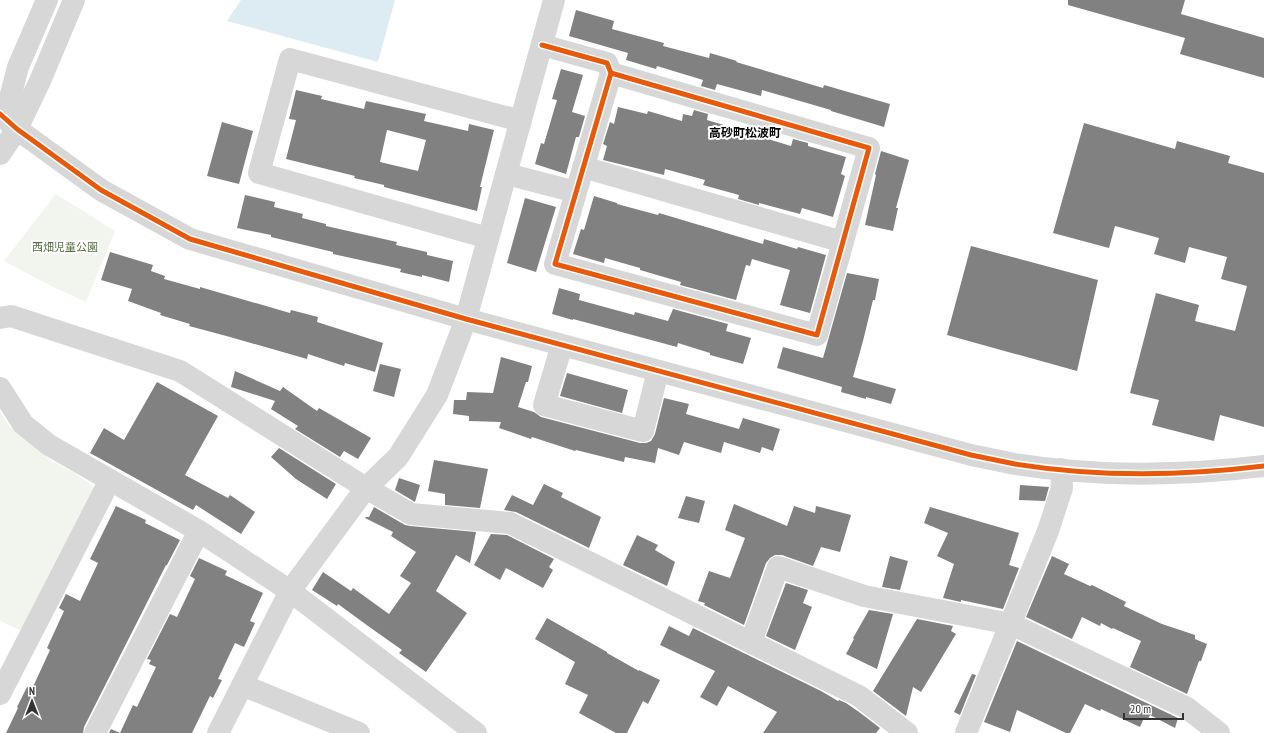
<svg xmlns="http://www.w3.org/2000/svg" width="1264" height="733" font-family="'PT Sans Narrow','Noto Sans JP',sans-serif">
  <rect width="100%" height="100%" fill="#fff"/>
  <path fill="#f1f5ed" d="M56,194L115,231L86,302L51,286L4,261Z
    M0,412L9,426L51,461L73,472L95,488L24,632L0,621Z"/>
  <path fill="#ddebf3" d="M241,0H395L378,62L227,21Z"/>
  <path fill="#818181" fill-rule="evenodd" d="M1068,0H1185L1181,14L1264,38V78L1180,54L1185,38L1068,5Z
    M576,10L614,21L612,29L664,43L663,46L709,58L710,53L737,61L736,62L823,88L824,85L890,104L884,127L831,111V110L762,90L761,96L717,84L715,90L701,86L703,80L657,66L656,69L626,60L628,53L569,36Z
    M561,69L583,75L572,112L585,116L579,137H576L566,174L535,164L541,143L544,144L557,100L552,99Z
    M296,90L322,96L321,99L364,109L366,101L426,114L424,121L468,131L469,124L494,130L480,187H482L477,211L384,187V185L354,178L355,176L286,159L296,120L289,119ZM387,130L426,140L418,171L380,162Z
    M618,107L647,114L648,111L682,121L683,114L692,116L694,110L708,114L707,120L744,131V132L791,146L793,139L808,143V146L846,157L841,174L845,176L833,217L802,208L800,214L759,203V205L738,199L739,195L703,185L705,180L665,169L664,175L603,160L607,146L603,144L610,122L614,124Z
    M222,122L253,131L239,184L207,176Z
    M1084,123L1175,149L1177,141L1230,156L1228,163L1264,173V427L1220,415L1214,441L1152,425L1159,400L1130,393L1156,293L1199,305L1195,321L1235,331L1247,286L1221,279L1227,257L1189,247L1185,263L1154,254L1159,238L1115,226L1109,248L1053,233Z
    M881,151L909,160L896,208H898L893,231L865,225L876,175L875,174Z
    M245,195L275,202L274,207L303,214L302,218L326,224V226L397,242L396,245L427,252V255L453,261L449,282L422,275V277L400,272L401,269L333,254V252L271,237V235L237,228Z
    M594,196L617,203V204L658,215L659,213L763,244L764,239L797,249L798,247L826,255L810,313L780,305L790,270L752,259L750,266L746,265L736,300L680,285L681,282L640,270V268L605,258L604,263L573,254L581,229L584,230Z
    M525,198L556,207L536,272L507,263Z
    M971,246L1098,280L1077,371L947,335Z
    M110,252L153,265L151,271L165,276L164,279L200,289V287L290,313L291,310L318,317L317,322L383,343L375,372L345,363L344,366L308,354L307,359L230,337L189,326L190,324L160,315L161,313L128,301L132,289L101,280Z
    M847,273L879,279L875,300H873L863,341L853,377L896,389L891,404L866,397V399L841,392L842,387L777,368L783,347L823,358Z
    M559,288L580,294L579,300L634,315L635,312L668,321L673,309L728,324L726,331L751,338L743,364L710,355V353L678,343L677,347L573,319V320L552,314Z
    M501,357L532,366L528,382H526L518,407L534,412L541,417L640,443H646L651,441L655,434L664,398L689,404L686,414L739,429L743,418L780,429L773,451L762,447L760,453L724,442L721,453L684,442L679,455L658,448L655,463L625,457L624,462L576,450L575,451L532,437L531,439L499,428L501,422L469,421V416L453,414L454,400H466L467,392L493,393Z
    M380,364L401,369L394,397L373,391Z
    M235,371L280,391L283,387L317,411L319,408L371,438L358,459L344,451L340,457L295,429L298,426L271,409L275,401L231,387Z
    M567,373L628,390L622,413L560,396Z
    M157,382L218,416L185,475L228,498L230,495L255,512L241,534L196,505L193,510L90,453L104,428L124,440Z
    M279,448L336,484L327,499L296,479L271,457Z
    M434,460L488,469L480,508L445,505V494L428,491Z
    M399,478L420,485L415,502L395,490Z
    M544,484L563,493L561,497L601,517L589,548L516,512L504,510L512,495L533,505Z
    M1020,485L1049,487L1045,501L1019,500Z
    M686,496L705,501L699,523L678,518Z
    M734,504L787,526L794,506L815,513L816,506L851,515L840,552L821,547L813,566L782,555H775L770,558L766,563L744,625L704,605L705,603L698,601L709,571L730,578L745,538L725,530Z
    M116,506L146,520L145,523L180,540L167,565H166L84,727L83,733H6L18,708L17,707L27,687L32,689L50,650L47,648L64,611L59,608L66,594L80,601L98,563L90,559Z
    M374,507L405,525L410,526L476,532L470,563L456,555L436,591L467,613L426,672L399,653L402,650L368,626L338,604L337,606L312,590L323,572L351,591L353,588L389,614L411,583L400,576L416,552L391,536L393,532L365,518L366,517H369Z
    M930,507L1019,533L1009,565L1019,568L1003,609L961,600V602L943,598L954,564L937,556L948,533L924,523Z
    M491,534L507,535L554,559L549,567L553,570L543,588L506,568L500,580L474,565Z
    M637,535L658,545L655,550L675,562L667,586L623,565Z
    M890,556L908,561L900,590L882,587Z
    M1052,556L1069,564L1064,574L1090,586L1092,585L1126,602L1124,606L1162,624L1195,635V639L1207,644L1201,661H1199L1187,694L1130,667L1141,641L1113,628L1112,629L1101,623L1100,626L1082,617L1072,639L1026,617Z
    M199,558L227,571L225,575L263,593L250,621L255,623L244,647L235,643L218,679L222,680L213,698L210,696L192,733H109L111,729L120,733L133,705L137,707L156,667L149,664L151,660L147,659L170,614L177,617L195,579L190,576Z
    M786,583L808,590L803,603L812,607L795,650L766,636Z
    M869,610L893,614L877,669L846,654L854,639L853,638Z
    M547,618L607,652V653L639,671V670L660,680L648,704L643,701L627,733H616L579,713L588,695L565,684L575,662L535,639Z
    M917,619L953,626L951,631L956,634L921,692L913,687L906,716L873,691Z
    M669,626L689,636L693,628L821,691L838,701L839,700L846,703L859,712L880,728L876,733H763L777,712L728,686L717,706L700,697L715,671L660,645Z
    M1017,641L1178,718L1175,728L1150,715L1148,719L1144,718L1140,727L1101,709L1100,711L1085,704L1070,733H1066L1017,710L1010,732L984,722Z
    M972,674L976,675L960,715L954,712Z"/>
  <g fill="none" stroke-linecap="round" stroke-linejoin="round">
    <path stroke="#d7d7d7" stroke-width="22" d="M542,45L607,63L611,73L555,264L817,335L869,148L611,73
      M0,114L17,129L101,190L190,239L466,319L971,455C986,458 1000,461 1015,464C1097,477 1182,476 1264,466
      M17,129L10,98L18,67L47,0
      M0,154L17,129L40,81L74,0
      M583,167L843,242
      M506,174L576,192
      M488,238L259,173L290,59L521,121
      M0,318L11,316L180,371L366,488L411,514L510,523L859,696L907,733
      M562,345L544,405L643,431L658,371
      M0,388L23,424L49,445L199,531L290,591L476,733
      M751,642L778,567L864,596L1011,624L1187,708L1219,733
      M242,685L359,733
      M0,694L110,480
      M95,733L199,531
      M218,733L290,591L366,488L398,457L437,395L466,319L554,0
      M966,733L1048,531L1062,488L1061,469"/>
    <g stroke="#fff" stroke-width="8">
      <path id="cycleway" d="M542,45L607,63L611,73L555,264L817,335L869,148L611,73
        M0,114L17,129L101,190L190,239L466,319L971,455C986,458 1000,461 1015,464C1097,477 1182,476 1264,466"/>
    </g>
    <use href="#cycleway" stroke="#e8590c" stroke-width="5"/>
  </g>
  <g text-anchor="middle" stroke-width="4" stroke-linejoin="round" paint-order="stroke">
    <g font-size="11" fill="#56703f" stroke="#fff">
      <text x="65" y="251">西畑児童公園</text>
    </g>
    <g font-size="12" font-weight="bold" fill="#000" stroke="#fff">
      <text x="745" y="137">高砂町松波町</text>
    </g>
  </g>
  <g transform="translate(32 701)" stroke="#ffffff" stroke-width="3" paint-order="stroke">
  <path d="M0-3L7 15L0 10L-7 15Z" fill="#333333"/>
  <text y="-6" font-size="11" font-weight="bold" text-anchor="middle" fill="#333333">N</text>
  </g>
  <path d="M1124 713v6h59v-6" fill="none" stroke="#333333" stroke-width="2"/>
  <text x="1130" y="713" font-size="12" fill="#333333" stroke="#ffffff" stroke-width="3" paint-order="stroke">20 m</text>
</svg>
